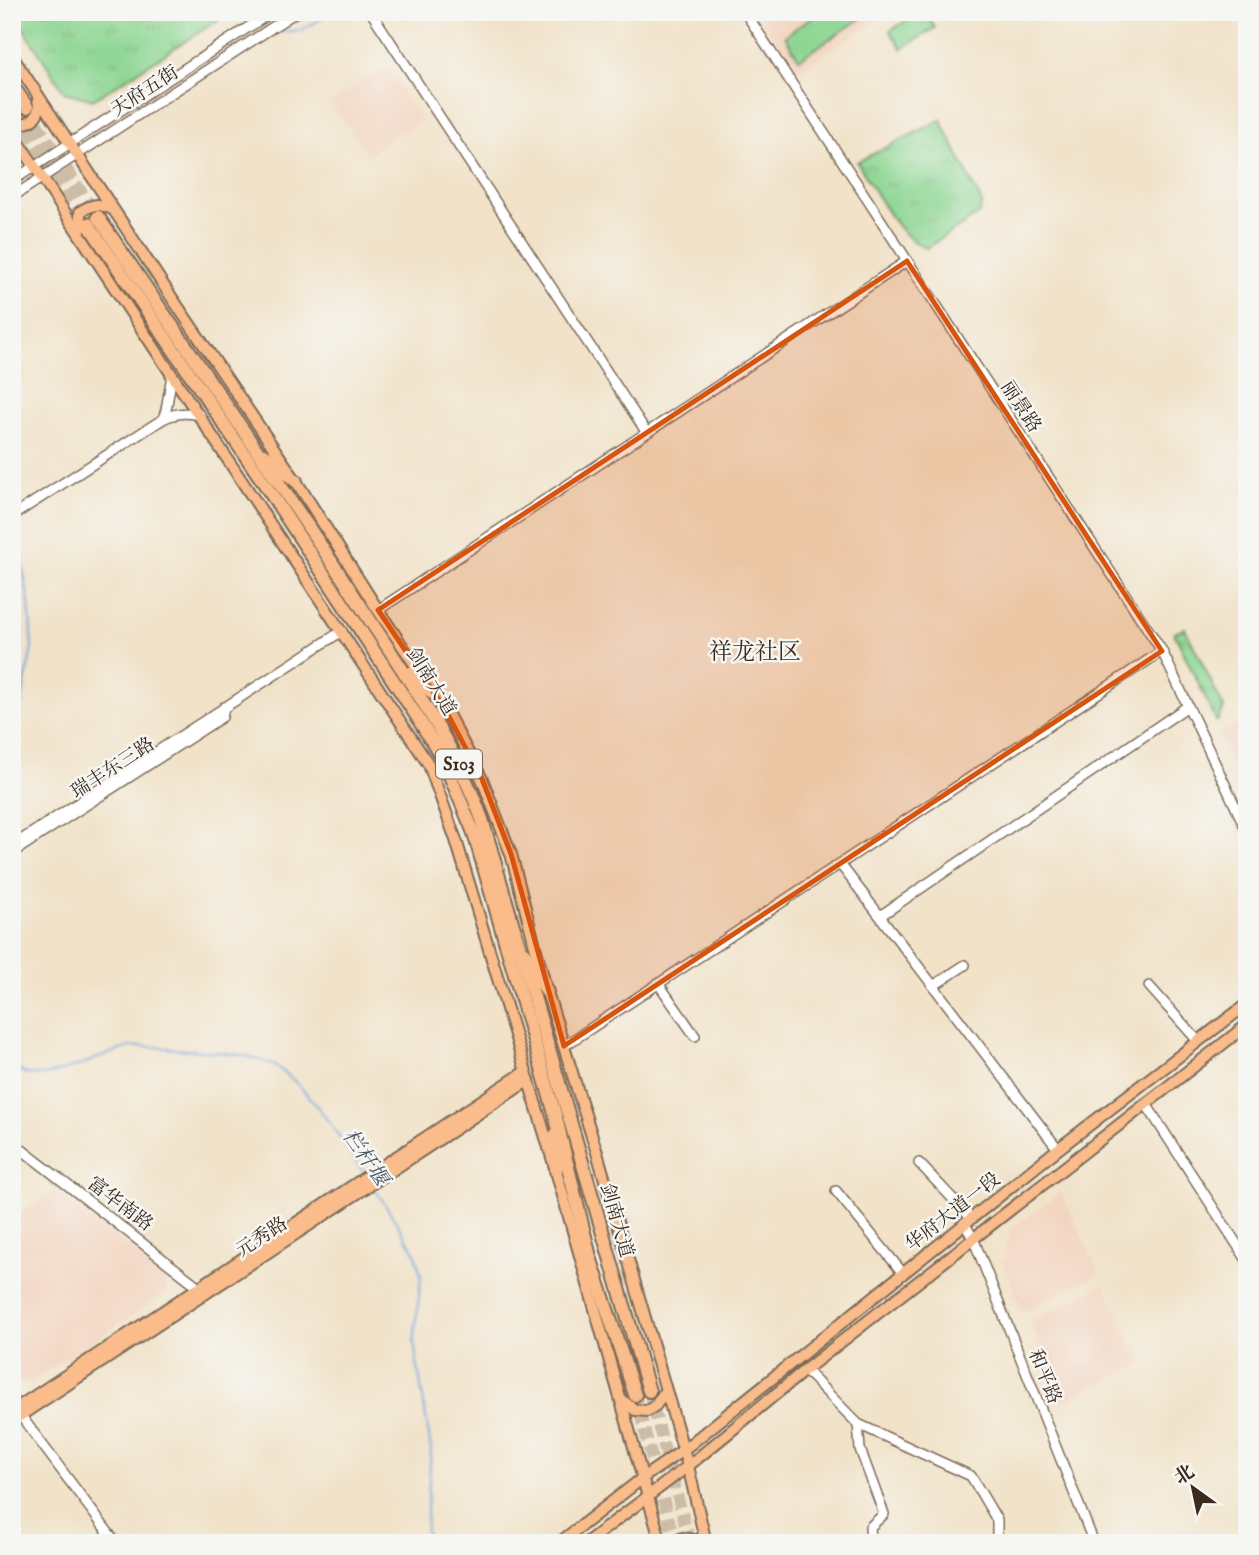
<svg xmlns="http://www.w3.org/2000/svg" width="1259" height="1555" font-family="'IM FELL English','Noto Serif SC',serif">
  <defs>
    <pattern id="grass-tufts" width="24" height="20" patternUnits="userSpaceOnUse" patternTransform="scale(1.75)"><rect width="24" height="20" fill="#8cd692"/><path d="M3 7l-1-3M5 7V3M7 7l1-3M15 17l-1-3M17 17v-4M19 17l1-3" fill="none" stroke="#7ab87d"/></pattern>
  </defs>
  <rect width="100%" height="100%" fill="#f6f6f2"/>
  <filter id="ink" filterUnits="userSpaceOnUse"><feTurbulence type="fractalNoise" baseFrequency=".0143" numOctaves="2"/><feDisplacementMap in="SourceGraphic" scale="14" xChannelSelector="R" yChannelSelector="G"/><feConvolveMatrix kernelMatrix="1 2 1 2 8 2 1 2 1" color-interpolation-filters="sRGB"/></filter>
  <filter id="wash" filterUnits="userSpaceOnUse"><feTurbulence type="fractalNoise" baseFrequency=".00686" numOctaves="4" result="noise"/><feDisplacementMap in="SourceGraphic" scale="28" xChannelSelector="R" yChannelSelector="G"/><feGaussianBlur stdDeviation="1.57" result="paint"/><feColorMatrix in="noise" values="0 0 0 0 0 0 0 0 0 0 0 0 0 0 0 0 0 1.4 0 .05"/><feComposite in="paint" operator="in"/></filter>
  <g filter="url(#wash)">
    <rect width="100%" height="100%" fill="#f1e2c8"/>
    <path fill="#f3d4bf" d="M757,12H889L797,72Z
      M385,66L421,120L367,155L331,102Z
      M1247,721V787L1239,777L1218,734Z
      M54,1191L166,1275V1293L29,1383L12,1379V1218Z
      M1061,1192L1100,1274L1022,1311L1002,1263L1010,1230Z
      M1104,1284L1142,1364L1061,1402L1030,1322Z"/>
    <path fill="url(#grass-tufts)" stroke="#648058" stroke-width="2" d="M13,12H231L93,100L64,92Z
      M941,120L982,203L978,215L926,248C896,237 874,188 857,162Z
      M1185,628L1224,708L1217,722L1174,633Z"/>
    <path fill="#8cd692" stroke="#648058" stroke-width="2" d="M819,12H871L799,59L785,36Z
      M920,12H925L935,28L902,49L890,31Z"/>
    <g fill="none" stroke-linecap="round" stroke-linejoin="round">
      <path stroke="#6ea0d9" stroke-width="2" d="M223,12L236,20
        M282,32L302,30L332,12
        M12,755L32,647L29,602L14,519
        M12,1062C31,1097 104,1051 131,1047C150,1045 171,1049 190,1050C216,1052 245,1053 269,1063C304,1079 341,1140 363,1171
        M374,1187L415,1252L421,1276L414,1343L431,1449L425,1543"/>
    </g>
  </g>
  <g filter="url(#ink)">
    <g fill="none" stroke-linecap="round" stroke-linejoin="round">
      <path stroke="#cdbda6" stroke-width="12" stroke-dasharray="12 6" stroke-linecap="butt" d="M27,109L98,217
        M17,115L85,219
        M649,1391L690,1543
        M635,1395L675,1543"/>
      <g stroke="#7b6a5a" stroke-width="12">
        <path id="minor" d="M371,12L647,433
          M745,12L1162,651L1247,831
          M12,181L272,12
          M12,197L296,12
          M163,419L166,410L172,375
          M12,516L163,419C174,413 187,412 200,415
          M378,610L907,261
          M12,846L342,631
          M12,853L222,717L224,707
          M840,864L1058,1149
          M880,916L1188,706
          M658,983L695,1036
          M933,986L965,965
          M1149,986L1198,1041
          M564,1046L1162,651
          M1146,1104L1247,1260
          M12,1142L204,1291
          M919,1163L971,1218
          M836,1191L902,1272
          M964,1223L973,1238L1094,1543
          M805,1370L858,1424L971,1476L997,1520V1543
          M12,1404L116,1543
          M858,1424L860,1449L884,1514L870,1527L871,1543"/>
      </g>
      <g stroke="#7b6a5a" stroke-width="14">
        <path id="major" d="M12,56L168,292L296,481L378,610L445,709L482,779L511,854L547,992L598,1156L688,1466L706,1543
          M12,121C29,129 42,116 38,99
          M12,132L429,765L456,840L556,1171L661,1543
          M80,232V212C93,203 100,203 114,210
          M623,1401L635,1410L647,1411L656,1405L665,1391
          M12,1411L526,1071
          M12,1421L529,1080
          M559,1543L644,1477L683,1450L1058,1149L1247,1004
          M586,1543L688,1466L805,1370L1247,1025
          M676,1543L682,1538L694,1540L699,1543"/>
      </g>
      <g stroke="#7b6a5a" stroke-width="16">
        <path id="highway" d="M12,85L27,107
          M12,108L16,114
          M98,217C186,347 276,476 362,608C406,676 454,742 482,819L649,1391
          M88,224L260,477L416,715L443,759L474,833L555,1114L590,1257L635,1395
          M264,455L296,481
          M411,673L434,694
          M525,953L547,992
          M555,1135L556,1171"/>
      </g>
      <use href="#minor" stroke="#fff" stroke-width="9"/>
      <use href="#major" stroke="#f9bc8a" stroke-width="10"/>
      <use href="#highway" stroke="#f9bc8a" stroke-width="12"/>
    </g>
  </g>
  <path fill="#d7540e" fill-opacity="0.2" stroke="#d7540e" stroke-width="5" stroke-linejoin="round" d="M907,261L1162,651L564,1046L511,854L482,779L445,709L378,610Z"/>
  <g text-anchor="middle" stroke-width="5" stroke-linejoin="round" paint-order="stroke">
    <rect fill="#f6f6f2" stroke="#73675e" stroke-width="2" x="436" y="749.5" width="46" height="29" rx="5"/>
    <g font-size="18" font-weight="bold" fill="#3b2a1e">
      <text x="459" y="770">S103</text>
    </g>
    <g font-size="19" fill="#3b2a1e" stroke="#f6f6f2">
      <text transform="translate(144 90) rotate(-33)" y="7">天府五街</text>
      <text transform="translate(1022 406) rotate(57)" y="7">丽景路</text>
      <text transform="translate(432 681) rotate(58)" y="7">剑南大道</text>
      <text transform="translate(112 767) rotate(-33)" y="7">瑞丰东三路</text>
      <text transform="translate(121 1203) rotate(37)" y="7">富华南路</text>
      <text transform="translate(952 1211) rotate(-38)" y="7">华府大道一段</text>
      <text transform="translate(618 1220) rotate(74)" y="7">剑南大道</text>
      <text transform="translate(261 1236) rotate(-33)" y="7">元秀路</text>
      <text transform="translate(1046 1376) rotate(68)" y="7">和平路</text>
    </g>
    <g font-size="21" font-style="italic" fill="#4f5969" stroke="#f6f6f2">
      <text transform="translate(366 1157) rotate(55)" y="7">栏杆堰</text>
    </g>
    <g font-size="23" fill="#3b2a1e" stroke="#f6f6f2">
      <text x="755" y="659">祥龙社区</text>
    </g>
  </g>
  <rect width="1259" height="1555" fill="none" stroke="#f6f6f2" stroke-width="42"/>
  <g transform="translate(1193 1488) rotate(327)" stroke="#f6f6f2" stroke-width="5" paint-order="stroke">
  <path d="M0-5L12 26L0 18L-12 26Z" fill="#3b2a1e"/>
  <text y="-10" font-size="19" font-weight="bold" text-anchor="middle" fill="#3b2a1e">北</text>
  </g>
</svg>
